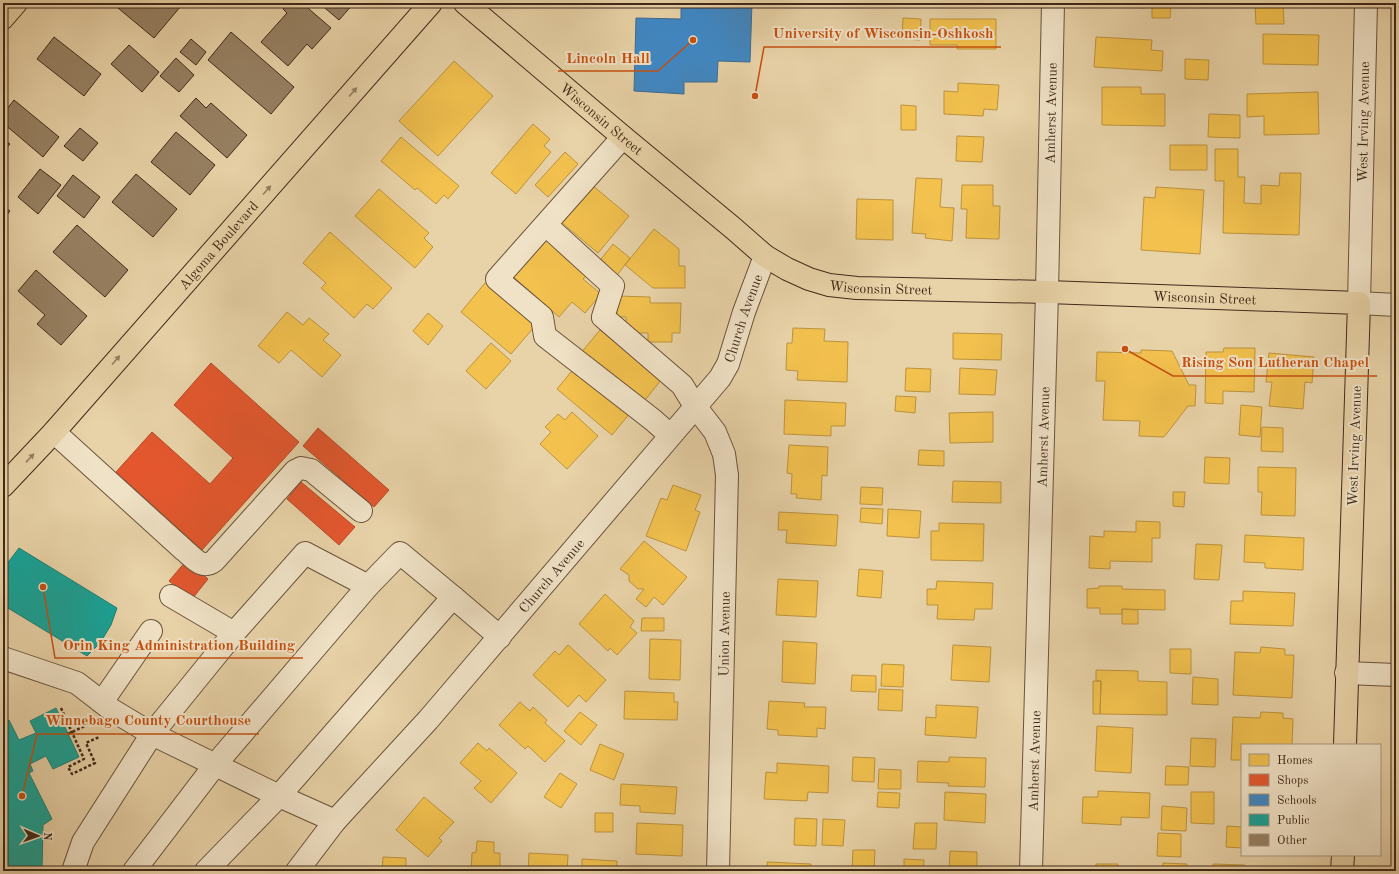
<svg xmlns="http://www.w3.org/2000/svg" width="1399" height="874" font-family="'Old Standard TT',serif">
  <rect width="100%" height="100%" fill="#e8d2a7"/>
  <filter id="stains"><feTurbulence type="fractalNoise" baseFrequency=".005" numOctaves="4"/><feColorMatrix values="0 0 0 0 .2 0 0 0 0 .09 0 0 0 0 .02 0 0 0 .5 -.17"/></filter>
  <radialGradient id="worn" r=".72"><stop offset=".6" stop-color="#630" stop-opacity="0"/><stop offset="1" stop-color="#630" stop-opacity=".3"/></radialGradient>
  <path fill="#f2c14e" stroke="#bd933e" d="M901,3H924V5Z
    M1110,3H1144V8L1110,6Z
    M1152,3H1171L1170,18H1152Z
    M1255,4H1283L1284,24H1256Z
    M903,18L921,19L920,40L902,39Z
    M930,19H996V49H957V45H930Z
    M1263,34L1319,35L1318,65L1263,64Z
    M1096,37L1152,40L1151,50L1163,51L1162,71L1094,67Z
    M1185,59L1209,60L1208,80L1185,79Z
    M454,61L493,96L438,156L399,121Z
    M958,83L999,85L997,110L984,109L983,116L944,114V91L958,92Z
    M1102,87H1141V94H1165V126L1102,125Z
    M1318,92L1319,134L1264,135V116L1247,117V94Z
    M901,105L916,106V130H901Z
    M1209,114L1240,115V138L1208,137Z
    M533,124L550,139L544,146L551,152L516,194L491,173Z
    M957,136L984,137L982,162L956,161Z
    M401,137L459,186L448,199L444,195L436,204L417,188L415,190L381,161Z
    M1170,145H1207V170H1170Z
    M1215,149H1238V177H1245L1244,203L1261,204V185L1279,186L1280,173H1301L1299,235L1223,233L1224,181H1215Z
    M565,152L578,164L548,197L535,185Z
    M916,178L942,179L940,207L954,208L952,241L925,238L926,234L912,233Z
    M592,185L629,216L598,253L561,222Z
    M962,185H993V206H1000L999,239L966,238L967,209H961Z
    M1156,187L1204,190L1200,254L1141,250L1144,197L1155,198Z
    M379,189L429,233L424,238L433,247L415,268L355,216Z
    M857,199L893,200V240L856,239Z
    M654,229L679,249V266H685V288H653L625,265Z
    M330,232L392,288L373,309L367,304L354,318L321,288L326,283L303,263Z
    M542,236L587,275L583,279L601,294L585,313L572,302L559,317L509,273Z
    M613,244L630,258L615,278L597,264Z
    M485,283L535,326L511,354L461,312Z
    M617,296L650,297V303H681L680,333H672V342H648V333H626V317H617Z
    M287,312L303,325L309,318L329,334L323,340L341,355L322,377L291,350L279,363L258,346Z
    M428,313L443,326L428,345L413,331Z
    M793,328L825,329L824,341L848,342L847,382L797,380L798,371L786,370L787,343H792Z
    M600,330L661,380L642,404L580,354Z
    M953,333L1002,334L1001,360L953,359Z
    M491,343L511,361L486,389L466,371Z
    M1224,348H1255L1254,392L1223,391V404L1205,403L1206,352H1223Z
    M1141,350L1172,351L1189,385H1196L1195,406H1188L1164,437L1139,436L1140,421L1103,420L1105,381H1096L1097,352L1141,353Z
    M1269,353L1314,357L1312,383L1305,382L1303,409L1269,406L1272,382H1266Z
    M576,366L631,412L612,435L557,389Z
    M906,368L931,369L930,392L905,391Z
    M960,368L997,370L995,395L959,394Z
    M896,396L916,397L915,413L895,411Z
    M785,400L846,403L845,426H831V436L784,434Z
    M1241,405L1262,407L1260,437L1239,435Z
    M572,412L598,436L567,469L540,444L551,432L545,427L558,414L565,420Z
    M993,412V442L950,443L949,413Z
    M1262,427L1283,428V452L1261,451Z
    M789,445L828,447L827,476L822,475L821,500L796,498L797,494H791L792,474L787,473Z
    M919,450L944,451V466L918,465Z
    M1205,457L1230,458L1229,484L1204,483Z
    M1258,467L1296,468L1295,516L1261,515L1262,492H1258Z
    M953,481L1001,482V503L952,502Z
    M673,485L701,495L695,510L700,512L686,551L646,536L661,498L667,500Z
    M861,487L883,488L882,505L860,504Z
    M1173,492H1185L1184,507L1173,506Z
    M861,508L883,509L882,524L860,522Z
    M888,509L921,511L919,538L887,536Z
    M779,512L838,515L836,546L786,543L787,530H778Z
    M1136,521L1160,522V538H1152V562L1110,561V569L1089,568L1090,536L1104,537V531L1136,532Z
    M939,523L984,524L983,561L931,560V531H939Z
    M1245,535L1304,538L1303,570L1265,568V563L1244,562Z
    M644,541L687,577L663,605L654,597L646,607L636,599L644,589H638L629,581V575L620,569Z
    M1196,544L1222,545L1219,580L1194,579Z
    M859,569L883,571L881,598L857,596Z
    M778,579L818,581L816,617L776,615Z
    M937,581L993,583L992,609H975L974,620L937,619L938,605H927V589H936Z
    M1099,586H1122V589L1165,590V610L1122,609V614H1100V608H1087V589L1099,588Z
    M1243,591L1295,593L1293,626L1230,624L1231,601H1243Z
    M605,594L634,621L630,627L637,633L617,655L610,648L608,651L579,624Z
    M1122,609L1138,610V624H1122Z
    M642,618H664V631H641Z
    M650,639L681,640L680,680L649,679Z
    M783,641L817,643L815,684L782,682Z
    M568,645L606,680L586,702L579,695L568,707L533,675L555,651L559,655Z
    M953,645L991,647L989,682L951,680Z
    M1261,647L1285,649V655H1294L1292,698L1233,695L1235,652L1260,653Z
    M1170,649H1191V674L1170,673Z
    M882,664L904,665L903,687L881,686Z
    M1096,670L1138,671V681L1167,682V715L1100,714L1101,681H1096Z
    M852,675L876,676V692L851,691Z
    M1193,677L1218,679V705L1192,704Z
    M1093,681H1101L1100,714H1093Z
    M879,689L903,690L902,711L878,710Z
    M625,691L674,693V702H678L677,720L624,719Z
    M769,701L805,703L804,707H826L825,729L817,728V737L778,735V730L767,729Z
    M520,702L530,711L533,707L547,720L545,723L565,741L545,762L528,746L525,749L499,725Z
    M936,705L978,707L976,738L925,735L926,717L936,718Z
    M580,712L597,725L581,745L564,731Z
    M1261,712L1283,713V718L1293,719L1292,745H1242V760H1231L1233,717L1260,718Z
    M1097,726L1133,728L1131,773L1095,771Z
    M1191,738L1216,739L1215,767L1190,766Z
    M478,743L487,751L489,748L517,773L491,803L474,788L481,781L460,763Z
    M600,744L624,754L614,780L590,770Z
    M853,757L875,758L874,782L852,781Z
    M949,757L986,758L985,787L948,786L949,783L917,782L918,761L949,762Z
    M777,763L829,766L828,793L808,792L807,801L764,799L766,772L777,773Z
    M1166,766L1189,767L1188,785H1165Z
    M879,769L901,770V789H878Z
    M560,773L577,784L561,808L544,797Z
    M621,784L677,787L675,814L640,812V806L620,805Z
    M1098,791L1150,793L1149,818L1121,817V825L1082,823L1083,797H1098Z
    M878,792L900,793L899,808L877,807Z
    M945,792L986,794L985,823L944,820Z
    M1191,792H1214V824L1191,823Z
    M424,797L454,822L439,838L442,841L428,857L396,830Z
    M1162,806L1187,808L1186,831L1161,830Z
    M595,813H613V832H595Z
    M795,818L817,819L816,846L794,845Z
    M823,819L845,820L843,846L822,845Z
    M637,823L683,825L682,856L636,854Z
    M915,823H937L936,849H913Z
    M1227,826L1242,827V848L1226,847Z
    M1158,833L1181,834V857L1157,856Z
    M477,841L494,842V853H500V871H471L472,853L476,852Z
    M1392,844H1396V865H1392Z
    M853,850H875L874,871H837V869L852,870Z
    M950,851L977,852V871H949Z
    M529,853L568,855L567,871H528Z
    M383,857L406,858V871H382Z
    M582,859L617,861V871H582Z
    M904,859L924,860L923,871H904Z
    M767,862L811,864V871H767Z
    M1163,863L1187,864V871H1162Z
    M1096,864H1118V871H1084V870H1096Z
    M1213,864L1245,865V871H1213Z"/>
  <path fill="#e4572e" stroke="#b34928" d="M211,363L299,442L202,550L116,472L152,432L210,484L233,458L174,405Z
    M318,428L389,490L374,507L303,446Z
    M301,482L355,527L339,545L287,499Z
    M186,561L208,579L192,599L169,581Z"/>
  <path fill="#3f88c5" stroke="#3f6c91" d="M681,3H752L750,62L718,61L717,82H684V94L634,91L636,18L681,19Z"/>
  <path fill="#17a398" stroke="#237e72" d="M19,548L117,608L111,625L100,643L87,656L3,605V569Z
    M56,708L79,757L53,769L46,756L30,764L33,771L29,773L52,819L43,825L42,871H3V717L5,722L9,720L19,740L36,733L30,721Z"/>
  <path fill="#978163" stroke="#402919" d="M112,3H177L181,6L154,38Z
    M289,3H302L331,28L312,49L307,44L288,66L261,42L287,13L283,9Z
    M319,3H354L339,20Z
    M231,32L294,87L271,114L208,60Z
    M54,37L101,74L84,96L37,59Z
    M191,39L206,52L196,65L180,52Z
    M129,45L159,72L142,92L111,64Z
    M176,58L194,75L179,92L160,76Z
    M196,98L206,108L211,103L247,135L227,158L180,116Z
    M14,100L59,137L43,157L3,123V114Z
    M80,128L98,143L83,161L64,146Z
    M176,132L215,165L190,195L151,162Z
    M3,139L10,144L3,152Z
    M40,169L61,185L38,214L18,197Z
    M136,174L177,209L153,237L112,202Z
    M73,175L100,197L84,218L57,196Z
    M3,206L10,211L3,220Z
    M77,225L128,270L105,297L53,252Z
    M36,270L87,316L61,345L37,324L45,315L18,291Z"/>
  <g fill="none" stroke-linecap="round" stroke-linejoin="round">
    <g stroke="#6a533c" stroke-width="24">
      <g id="minor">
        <path d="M1366,3L1359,303L1396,305"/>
        <path d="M623,137L497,279L542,317L545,336L653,420L670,435"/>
        <path d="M546,225L613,286L603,317L682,385L695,406L715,432L724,454L727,475L718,871"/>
        <path d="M54,432L184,550C194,558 202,570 214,561L295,471L301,468L311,470L361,511"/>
        <path d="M171,596L234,633"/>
        <path d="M3,658L77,683L112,710L152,734L279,796L335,821"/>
        <path d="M1346,673L1396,675"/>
        <path d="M102,702L151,631"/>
        <path d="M73,871L83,842L152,734L234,633L305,553L368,586L400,553L453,597"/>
        <path d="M134,871L215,765L368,586"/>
        <path d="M206,871L279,796L453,597L500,637"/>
        <path id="s1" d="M297,871L335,821L428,720L720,378L728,364L744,312L765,256"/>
        <path id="s2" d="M1031,871L1047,292L1053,3"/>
      </g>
    </g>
    <g stroke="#402919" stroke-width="24">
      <g id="major">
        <path id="s3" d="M465,3L623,137L733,228L765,256L787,269L809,279L829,285L857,288L1047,292L1359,303L1345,745"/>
        <path d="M3,18L16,3"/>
        <path id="s4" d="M3,486L54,432L431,3"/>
        <path d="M1342,871L1343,855"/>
      </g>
    </g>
    <path stroke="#402919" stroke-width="2.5" stroke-dasharray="3 2" stroke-linecap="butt" d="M61,708L84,759L68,767L72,774L95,763L86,743L99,737
      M68,734L91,723"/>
    <use href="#minor" stroke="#f0e2c6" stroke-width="22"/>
    <use href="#major" stroke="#e8d2a7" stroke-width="22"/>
  </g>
  <defs><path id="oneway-solid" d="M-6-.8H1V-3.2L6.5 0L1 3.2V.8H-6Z"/></defs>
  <g fill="#947e60">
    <use href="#oneway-solid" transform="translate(353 92) rotate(-49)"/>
    <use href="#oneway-solid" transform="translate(267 190) rotate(-48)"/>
    <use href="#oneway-solid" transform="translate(116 360) rotate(-49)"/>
    <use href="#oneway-solid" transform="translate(30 458) rotate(-47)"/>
  </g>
  <g text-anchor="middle" stroke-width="4" stroke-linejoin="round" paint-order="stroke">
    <g font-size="14" fill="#402919" stroke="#f0e2c6">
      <text dy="5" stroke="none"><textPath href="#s2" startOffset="758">Amherst Avenue</textPath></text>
      <text dy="5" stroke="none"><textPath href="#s3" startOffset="179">Wisconsin Street</textPath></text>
      <text transform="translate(1363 122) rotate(-89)" y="5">West Irving Avenue</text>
      <text dy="5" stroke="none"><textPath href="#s4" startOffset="323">Algoma Boulevard</textPath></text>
      <text dy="5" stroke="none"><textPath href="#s3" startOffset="515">Wisconsin Street</textPath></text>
      <text dy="5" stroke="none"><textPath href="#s3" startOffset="839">Wisconsin Street</textPath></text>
      <text dy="5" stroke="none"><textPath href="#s1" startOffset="714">Church Avenue</textPath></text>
      <text dy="5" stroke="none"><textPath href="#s2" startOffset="434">Amherst Avenue</textPath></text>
      <text transform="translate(1354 446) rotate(-88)" y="5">West Irving Avenue</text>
      <text dy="5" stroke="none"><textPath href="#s1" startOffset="390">Church Avenue</textPath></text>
      <text transform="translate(724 634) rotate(-89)" y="5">Union Avenue</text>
      <text dy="5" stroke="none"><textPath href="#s2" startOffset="110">Amherst Avenue</textPath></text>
    </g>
  </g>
  <path fill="none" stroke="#c64f0f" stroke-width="1.5" d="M755 96L764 47H1001M693 40L658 71H558M1125 349L1173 376H1377M43 587L55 658H303M22 796L37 734H259"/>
  <g fill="#c64f0f" stroke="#f0e2c6" stroke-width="1.5">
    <circle cx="755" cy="96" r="4"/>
    <circle cx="693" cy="40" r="4"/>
    <circle cx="1125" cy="349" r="4"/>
    <circle cx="43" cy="587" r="4"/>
    <circle cx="22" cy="796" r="4"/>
  </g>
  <g font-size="15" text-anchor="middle" font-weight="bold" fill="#c64f0f" stroke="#f0e2c6" stroke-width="4" stroke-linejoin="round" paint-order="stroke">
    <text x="883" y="38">University of Wisconsin-Oshkosh</text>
    <text x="608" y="63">Lincoln Hall</text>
    <text x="1275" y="367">Rising Son Lutheran Chapel</text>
    <text x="179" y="650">Orin King Administration Building</text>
    <text x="148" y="725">Winnebago County Courthouse</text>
  </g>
  <rect width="1399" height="874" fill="none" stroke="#e8d2a7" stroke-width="16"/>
  <rect x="4" y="4" width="1391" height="866" fill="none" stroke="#402919" stroke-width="2"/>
  <rect x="8" y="8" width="1383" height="858" fill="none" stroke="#402919"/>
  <rect x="1241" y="744" width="140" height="112" fill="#f0e2c6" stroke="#aa9881"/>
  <rect x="1249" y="754" width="20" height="12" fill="#f2c14e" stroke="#aa9881"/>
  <text x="1277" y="764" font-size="12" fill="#402919">Homes</text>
  <rect x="1249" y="774" width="20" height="12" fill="#e4572e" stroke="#aa9881"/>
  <text x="1277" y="784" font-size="12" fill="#402919">Shops</text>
  <rect x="1249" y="794" width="20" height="12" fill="#3f88c5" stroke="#aa9881"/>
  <text x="1277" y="804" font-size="12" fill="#402919">Schools</text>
  <rect x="1249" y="814" width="20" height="12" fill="#17a398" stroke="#aa9881"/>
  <text x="1277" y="824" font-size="12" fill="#402919">Public</text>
  <rect x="1249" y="834" width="20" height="12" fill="#978163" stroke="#aa9881"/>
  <text x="1277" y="844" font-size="12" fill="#402919">Other</text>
  <g transform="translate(38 836) rotate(92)" stroke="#f0e2c6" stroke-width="3" paint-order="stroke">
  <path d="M0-3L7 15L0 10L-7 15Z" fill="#402919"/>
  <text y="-6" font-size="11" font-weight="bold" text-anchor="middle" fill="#402919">N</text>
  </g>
  <rect width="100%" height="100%" filter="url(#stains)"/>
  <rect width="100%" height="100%" fill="url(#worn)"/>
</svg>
